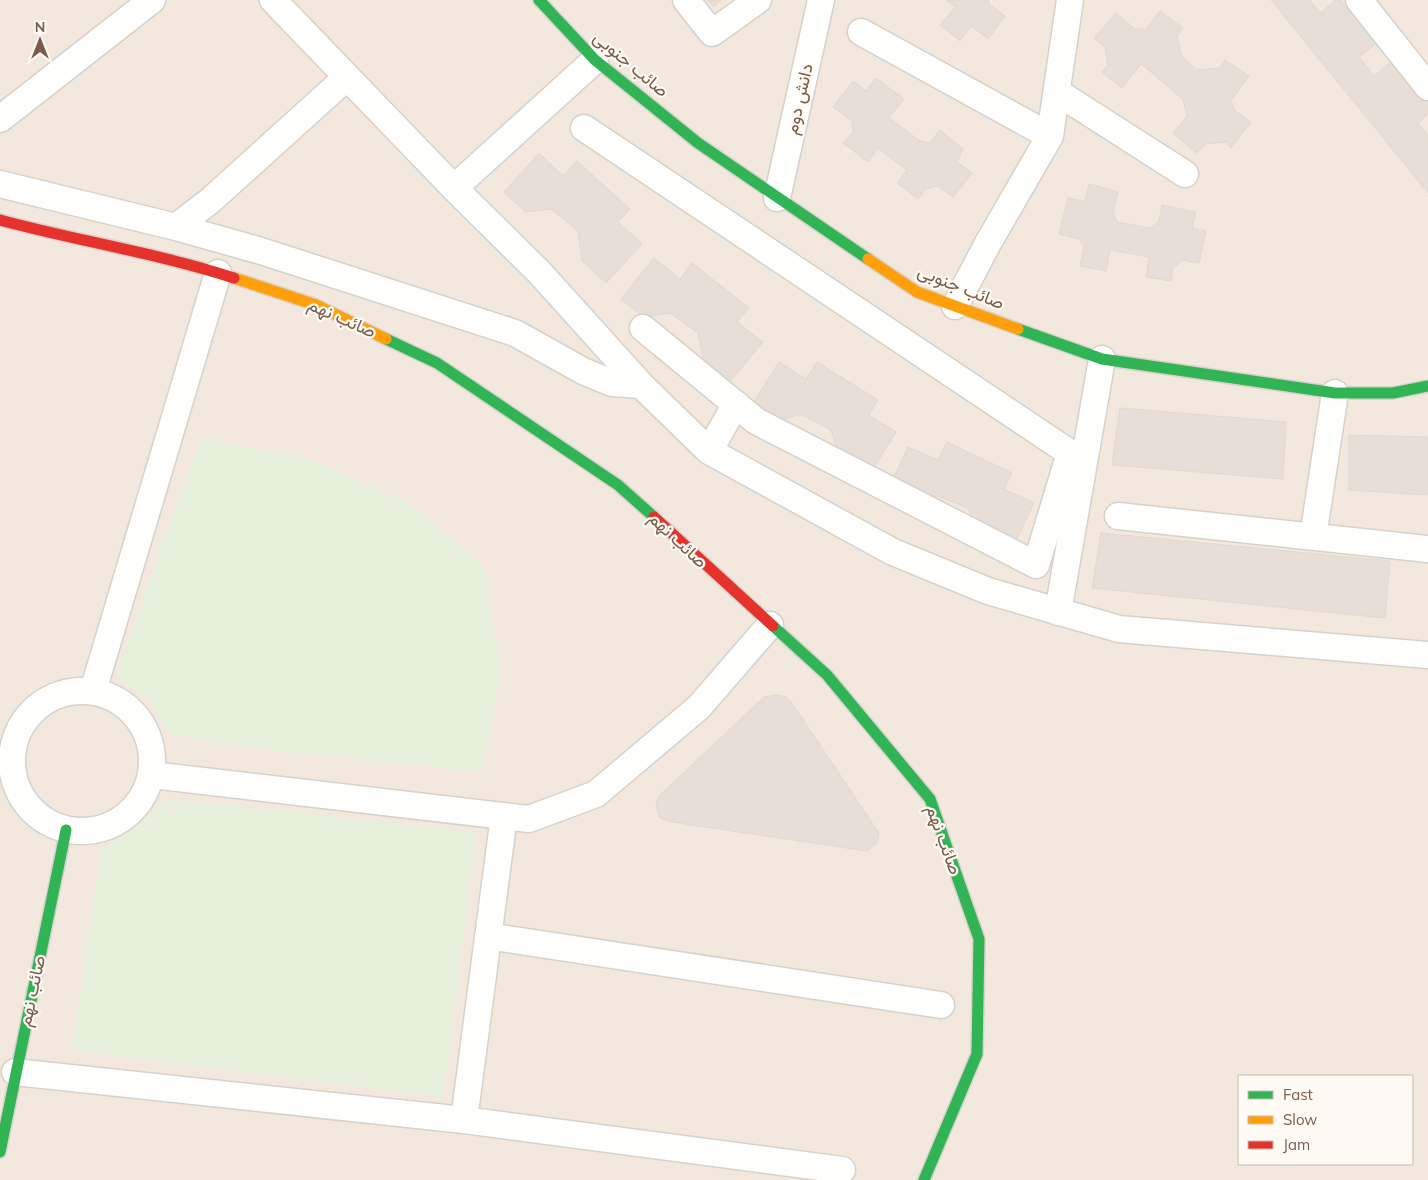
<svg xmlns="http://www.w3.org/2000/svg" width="1428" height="1180" font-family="Mulish,Vazirmatn,sans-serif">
  <rect width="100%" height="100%" fill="#f9f5f0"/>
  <path fill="#f2e8de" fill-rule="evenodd" d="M0,0H1428V1180H0ZM1239,1076H1412V1164H1239Z"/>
  <path fill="#e7f0db" d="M200,438L311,460L412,505L483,566L501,671L483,772L258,749L170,734L147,697L116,677Z
    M166,799L476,832L443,1097L71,1050L102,848L140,825Z"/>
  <path fill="#e6ded7" stroke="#e2d8d2" d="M707,0H721L714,7Z
    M946,0H989V4L1005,16L988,39L971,26L960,41L940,25L955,7Z
    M1271,0H1310L1320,13L1336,0H1341L1377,43L1359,57L1374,76L1393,60L1428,103V114L1418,123L1428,135V193Z
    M1160,11L1183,28L1177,36L1182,57L1197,70L1219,68L1225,60L1249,76L1231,101L1235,111L1251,122L1231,148L1227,142L1205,144L1197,153L1173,133L1187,116L1183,99L1141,64L1122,88L1102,72L1108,65L1105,47L1094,38L1116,13L1135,29H1146Z
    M876,78L904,99L889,118L920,141L930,143L940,130L963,149L957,162L972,173L953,197L938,186L925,189L918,199L897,183L907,170L878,148L868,162L843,143L853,132L852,121L833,107L853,81L866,91Z
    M539,153L563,176L577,161L630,209L618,222L642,244L606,283L582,261L578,231L551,209L525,212L504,192Z
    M1089,184L1118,192L1113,212L1117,222L1151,228L1159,221L1162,205L1196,212L1192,228L1206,231L1199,263L1183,260L1173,268L1171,281L1146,277L1149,257L1110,250L1106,271L1080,266L1084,247L1079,239L1059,234L1068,198L1085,202Z
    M654,258L680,279L692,263L749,308L737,322L763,342L729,383L704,363L698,333L670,313L644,317L621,299Z
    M779,362L806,379L817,362L878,400L869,415L896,432L868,477L840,460L831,430L801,414L775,422L751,406Z
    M1120,408L1286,422L1283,479L1112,465Z
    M1349,435L1428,437V495L1349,490Z
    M947,442L1012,473L1004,489L1034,503L1011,551L981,536L968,508L937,496L912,506L886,494L908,447L938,460Z
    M1101,533L1390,561L1385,618L1092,588Z
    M777,695L786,697L792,703L879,833L877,843L867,851L672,822L660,818L656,806L658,797L764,697Z"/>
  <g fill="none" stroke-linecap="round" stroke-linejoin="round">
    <g stroke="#d7d1cb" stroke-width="29">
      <path id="street" d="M273,0L454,188L540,273L641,385L709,451L893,552L988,591L1119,629L1428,655
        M686,0L712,33L758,0
        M1359,0L1428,87
        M861,32L1050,136
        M1057,92L1185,174
        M0,119L152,0
        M584,128L1070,453L1036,565L756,421L643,328
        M0,184L176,227L211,200L347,77
        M454,188L595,60
        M777,198L821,0
        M176,227L261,251L515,333L583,371L612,383L641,385
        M955,306L988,243L1050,136L1070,0
        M709,451L736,404
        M1118,516L1428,549
        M1313,537L1335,393
        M1058,612L1102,359
        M12 761a70 70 0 1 1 140 0a70 70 0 1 1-140 0Z
        M93,691L218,273
        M152,775L529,819L596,794L699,707L770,625
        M488,936L941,1005
        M15,1072L464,1120L842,1170
        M464,1120L504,816"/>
    </g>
    <g stroke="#d9d2cb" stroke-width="14">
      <path id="fast" d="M539,0L595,60L698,143L868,259
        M1018,329L1102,359L1335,393H1393L1428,386
        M386,339L437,363L618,485L654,517
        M773,626L827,675L930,799L979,939L977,1054L924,1180
        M0,1152L66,830"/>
    </g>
    <g stroke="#d9d2cb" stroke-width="14">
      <path id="slow" d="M868,259L917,292L1018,329
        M234,278L316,305L386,339"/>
    </g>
    <g stroke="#d9d2cb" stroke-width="14">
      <path id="jam" d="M0,220C78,241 157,253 234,278
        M654,517L773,626"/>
    </g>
    <use href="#street" stroke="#fefefd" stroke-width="26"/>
    <use href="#fast" stroke="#30b455" stroke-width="11"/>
    <use href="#slow" stroke="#ff9f0a" stroke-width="11"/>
    <use href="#jam" stroke="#e5322d" stroke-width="11"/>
  </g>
  <g text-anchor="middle" stroke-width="4.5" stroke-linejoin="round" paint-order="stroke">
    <g font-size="18" fill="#7a5c4d" stroke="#fffaf3">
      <text transform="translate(631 64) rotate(40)" y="6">صائب جنوبی</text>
      <text transform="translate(799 99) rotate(-77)" y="6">دانش دوم</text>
      <text transform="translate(961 287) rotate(22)" y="6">صائب جنوبی</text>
      <text transform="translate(342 318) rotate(24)" y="6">صائب نهم</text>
      <text transform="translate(678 540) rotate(43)" y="6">صائب نهم</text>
      <text transform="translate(944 840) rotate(70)" y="6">صائب نهم</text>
      <text transform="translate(32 991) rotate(-78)" y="6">صائب نهم</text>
    </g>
  </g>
  <rect x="1238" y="1075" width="175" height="90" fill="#fffaf3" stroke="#cabbb1"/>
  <rect x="1248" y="1091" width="25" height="8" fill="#30b455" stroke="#cabbb1"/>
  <text x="1283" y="1100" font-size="15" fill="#7a5c4d">Fast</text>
  <rect x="1248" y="1116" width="25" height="8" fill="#ff9f0a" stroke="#cabbb1"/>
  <text x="1283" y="1125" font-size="15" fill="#7a5c4d">Slow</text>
  <rect x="1248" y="1141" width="25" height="8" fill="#e5322d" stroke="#cabbb1"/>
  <text x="1283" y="1150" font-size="15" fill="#7a5c4d">Jam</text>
  <g transform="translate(40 40)" stroke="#fffaf3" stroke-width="4" paint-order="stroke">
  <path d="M0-4L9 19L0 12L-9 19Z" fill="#7a5c4d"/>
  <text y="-8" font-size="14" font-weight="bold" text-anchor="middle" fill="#7a5c4d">N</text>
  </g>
</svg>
